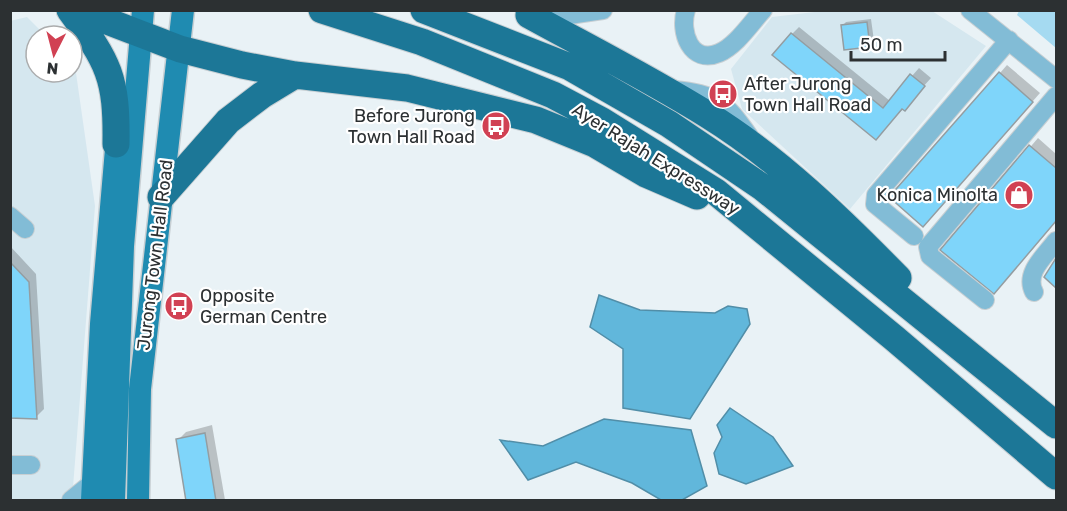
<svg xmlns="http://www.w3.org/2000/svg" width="1067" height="511" font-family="Rubik,sans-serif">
  <rect width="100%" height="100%" fill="#e9f2f6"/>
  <path fill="#d5e7ef" d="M823,11H932L986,46L850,209L742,109L731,69L772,17Z
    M27,17L46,36H36V72H72V63L75,66L95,206L72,500H11L10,21Z"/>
  <path fill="#a5daf1" d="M1019,11H1056V48L1017,15Z"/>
  <path fill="#61b7db" stroke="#518ea8" stroke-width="1.5" d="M599,295L640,310L715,313L728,306L747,309L750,324L690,419L623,408V349L590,327Z
    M730,408L773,437L793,466L746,484L719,474L714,453L722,437L717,425Z
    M604,419L691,430L707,486L682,500H661L632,483L576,462L528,480L500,440L543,446Z"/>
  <path fill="#0003" d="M871,19L874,41L870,45L842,26L846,22Z
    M799,27L890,101L919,68L931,78L883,131L792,34Z
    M1007,65L1040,93L931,217L1000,73Z
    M1038,138L1056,154V221L994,292L942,250Z
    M10,246L36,274L44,409L36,417H10Z
    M212,425L225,500H188L178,440L186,432Z"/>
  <path fill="#7fd5fa" stroke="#949da1" stroke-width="1.5" d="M867,22L870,47L844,50L841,25Z
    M791,33L883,108L910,74L925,86L905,111L902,109L876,140L772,55Z
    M999,72L1033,102L923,227L889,197Z
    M1029,145L1056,168V221L994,294L940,250Z
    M1056,258V288L1044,277Z
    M10,262L29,282L37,419L10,418Z
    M205,433L216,501H186L176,439Z"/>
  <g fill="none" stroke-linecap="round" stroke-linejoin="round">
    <g stroke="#c7cfd3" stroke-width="20">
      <path id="minor" d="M686,10C679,32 691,65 719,53C736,46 751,23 763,10
        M970,10L1056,79
        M534,15H569L603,10
        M673,90C717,94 724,101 749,136
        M10,216L25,229
        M914,236L875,204L876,195L1009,40
        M1034,292C1024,273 1045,256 1056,241
        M985,300L930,256L928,247L1056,96
        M10,465H31
        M71,500L92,483"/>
    </g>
    <g stroke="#c7cfd3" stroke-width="25">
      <path id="major" d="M92,500L101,324L118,126
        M114,500L123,246L143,10
        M138,500L140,389L183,10"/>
    </g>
    <g stroke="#c7cfd3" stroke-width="29">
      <path id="highway" d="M70,10C109,63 117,77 116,144
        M78,10L180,49L242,65L295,75L407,88L536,120L595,144L646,174L697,196
        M322,10L422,42L553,95L602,121L716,192L894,338L1056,476
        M424,10L570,67L669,124L762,187L1056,425
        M529,15C589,48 650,79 708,115C779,159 840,219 898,278
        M161,197L228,121L262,95L295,75"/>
    </g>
    <use href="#minor" stroke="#82bcd6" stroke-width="18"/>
    <use href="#major" stroke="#1f8bb1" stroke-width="22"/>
    <use href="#highway" stroke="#1c7797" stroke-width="27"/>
  </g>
  <defs>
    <g id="bus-disc" transform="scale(1.5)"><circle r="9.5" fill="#d14153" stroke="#fff"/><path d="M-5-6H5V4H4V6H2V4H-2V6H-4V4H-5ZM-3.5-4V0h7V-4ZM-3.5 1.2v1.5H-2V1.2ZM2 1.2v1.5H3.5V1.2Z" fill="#fff"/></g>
    <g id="shop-disc" transform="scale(1.5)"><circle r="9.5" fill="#d14153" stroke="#fff"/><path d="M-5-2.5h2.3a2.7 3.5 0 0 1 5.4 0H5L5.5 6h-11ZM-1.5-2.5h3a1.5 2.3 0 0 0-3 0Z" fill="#fff"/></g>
  </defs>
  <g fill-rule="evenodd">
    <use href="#bus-disc" x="723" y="94"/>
    <use href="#bus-disc" x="496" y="126"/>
    <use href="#shop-disc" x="1019" y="195"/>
    <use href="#bus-disc" x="179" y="306"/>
  </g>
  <g text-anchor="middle" stroke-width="4.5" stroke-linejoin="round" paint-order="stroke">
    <g font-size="18" fill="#2c3032" stroke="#fff" text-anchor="start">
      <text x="744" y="90">After Jurong<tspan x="744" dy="21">Town Hall Road</tspan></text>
      <text x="475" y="122" text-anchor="end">Before Jurong<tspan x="475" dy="21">Town Hall Road</tspan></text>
      <text x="998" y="201" text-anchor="end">Konica Minolta</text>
      <text x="200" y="302">Opposite<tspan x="200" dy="21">German Centre</tspan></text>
    </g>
    <g font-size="18" fill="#2c3032" stroke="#fff">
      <text transform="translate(656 159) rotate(32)" y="6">Ayer Rajah Expressway</text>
      <text transform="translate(155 255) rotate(-83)" y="6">Jurong Town Hall Road</text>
    </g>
  </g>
  <rect width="1067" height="511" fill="none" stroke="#2c3032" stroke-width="24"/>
  <g transform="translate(54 54) rotate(186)"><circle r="28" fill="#ffffff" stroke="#abacad" stroke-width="1.5"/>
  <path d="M0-4.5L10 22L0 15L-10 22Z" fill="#d14153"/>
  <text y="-9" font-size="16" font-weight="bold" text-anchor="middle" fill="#2c3032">N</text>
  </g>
  <path d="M851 51v9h94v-9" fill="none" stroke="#2c3032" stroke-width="3"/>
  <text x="860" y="51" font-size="18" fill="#2c3032" stroke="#ffffff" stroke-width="4.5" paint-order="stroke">50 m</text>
</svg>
